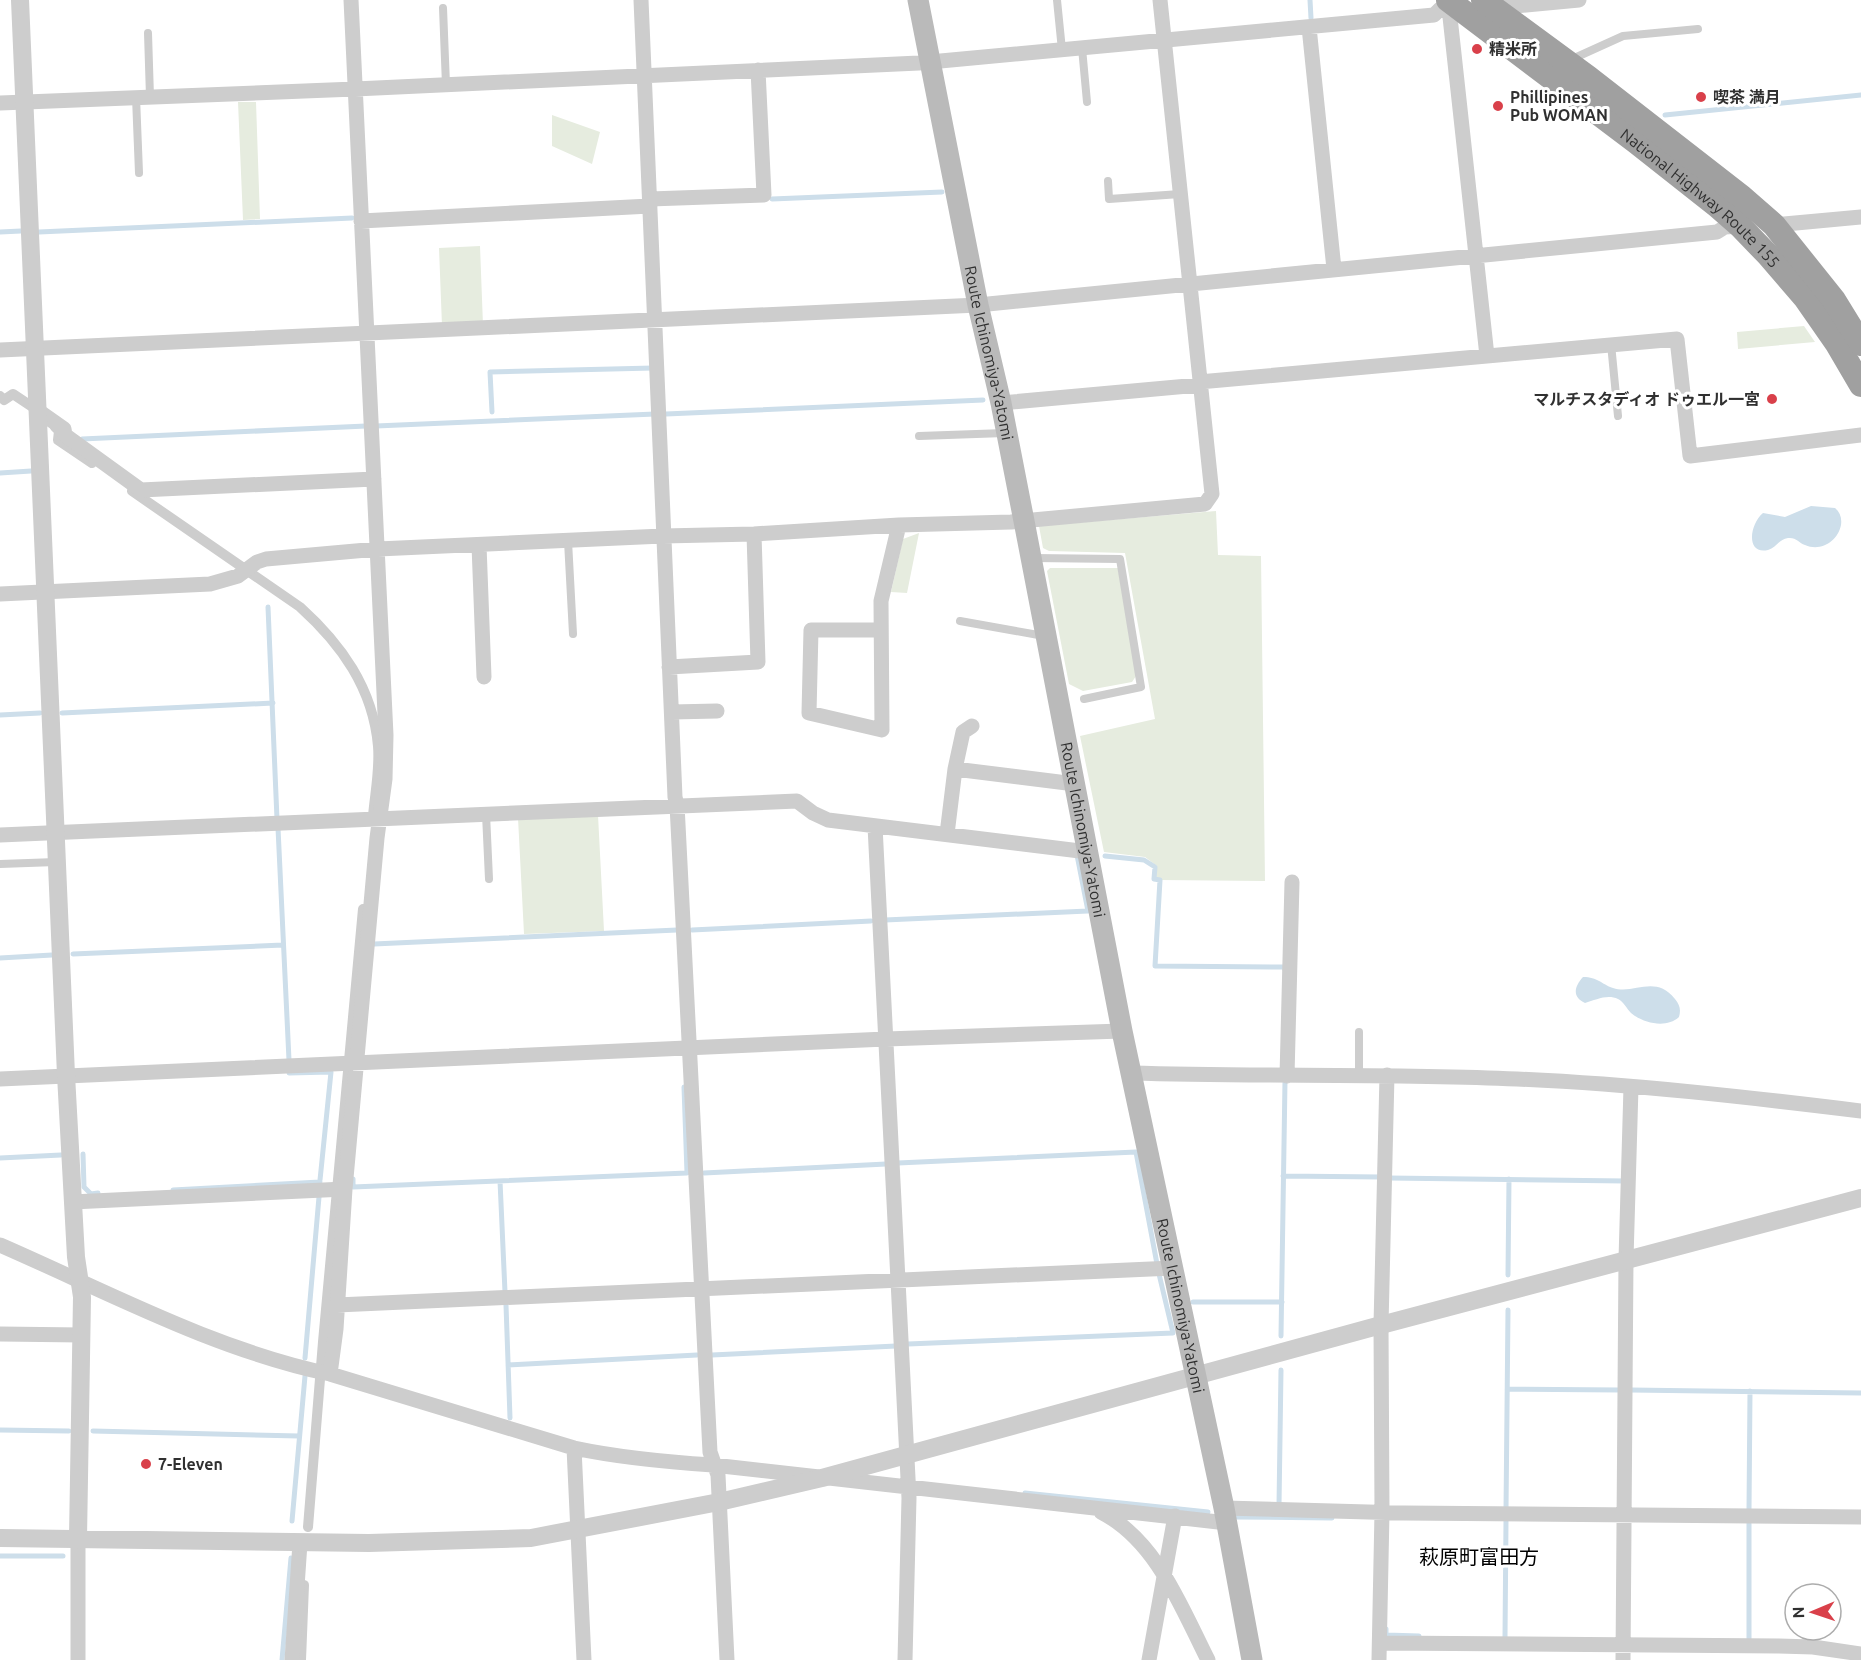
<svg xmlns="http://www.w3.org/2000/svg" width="1861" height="1660" font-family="Ubuntu,'Noto Sans JP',sans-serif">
  <rect width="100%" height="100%" fill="#fff"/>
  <path fill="#e6ecdf" d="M256,102L260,219L243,220L238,102Z
    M552,115L600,132L592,164L552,146Z
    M480,246L483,325L442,326L439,248Z
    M1804,326L1815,342L1738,349L1737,332Z
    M1216,511L1218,555L1261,556L1265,881L1160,880L1156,877L1157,866L1145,857L1104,852L1080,736L1155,719L1125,553L1049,551L1043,548L1039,526Z
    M919,533L907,593L891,592L903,539Z
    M1050,568H1118L1136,676L1132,682L1083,691L1069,684L1047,571Z
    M598,815L604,931L524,934L518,818Z"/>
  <path fill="#cddeea" d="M1811,506L1835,508C1840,512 1842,518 1841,525C1838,541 1821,552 1805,545C1799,543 1796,537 1788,538C1779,539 1776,548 1768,550C1746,555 1749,525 1763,513L1785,517Z
    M1583,977C1598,977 1601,984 1613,988C1634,995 1655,974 1675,999C1680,1005 1681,1010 1679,1017C1666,1029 1643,1023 1631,1013C1627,1009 1623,1001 1618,999C1607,994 1596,1000 1585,1003C1572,997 1574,987 1583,977Z"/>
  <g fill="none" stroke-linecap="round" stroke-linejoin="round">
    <path stroke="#cddeea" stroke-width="5" d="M1310,0L1311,18
      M1665,115L1861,95
      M772,199L942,192
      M0,232L21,231
      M39,232L352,218
      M492,412L490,372L653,368
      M666,414L983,400
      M376,426L655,414
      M82,439L366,426
      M0,473L31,471
      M268,607L277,819
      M62,713L273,703
      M0,715L40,713
      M278,828L289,1060
      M1105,856L1144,860L1155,867L1154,879L1160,880L1155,966L1285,967V970
      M885,920L1088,911L1077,855
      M692,930L871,921
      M374,944L677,930
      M73,954L283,945
      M0,958L52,955
      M289,1073L331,1072L320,1180
      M83,1154L84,1187L91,1194L98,1193
      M0,1158L61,1155
      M898,1163L1136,1152L1157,1264
      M704,1173L886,1164
      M1283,1176L1381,1177
      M1389,1178L1625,1181
      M353,1179V1187L687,1173L684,1087
      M500,1181L505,1292
      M173,1190L320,1182
      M1508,1275L1509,1179
      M1193,1302H1282
      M506,1305L510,1418
      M1281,1336L1285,1081
      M908,1344L1173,1333L1159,1274
      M712,1355L896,1346
      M305,1358L319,1197
      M508,1365L697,1355
      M1507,1389L1619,1390
      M1631,1390L1861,1393
      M0,1430L69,1431
      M93,1431L299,1436
      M1025,1493L1208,1512
      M1279,1505L1281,1370
      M1506,1510L1508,1310
      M1749,1510L1750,1391
      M1237,1517L1332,1518
      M292,1521L305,1376
      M0,1556H63
      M1386,1629V1635L1419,1636
      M1505,1638L1506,1521
      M1749,1642V1522
      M282,1660L291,1558"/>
    <path stroke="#cdcdcd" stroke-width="8" d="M1057,0L1062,50
      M443,8L446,85
      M148,33L150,97
      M1082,48L1087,102
      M1570,60L1623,36L1698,29
      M136,97L139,173
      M1108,181L1109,199L1180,194
      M1611,344L1618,416
      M919,436L1005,433
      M568,541L573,634
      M1033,558L1120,559L1141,687L1084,699
      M960,621L1044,636
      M486,814L489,879
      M0,864L56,862
      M1359,1076V1032"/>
    <path stroke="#cdcdcd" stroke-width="10" d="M0,396L4,400L13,394L37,410
      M55,427L59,431L58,440L92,463
      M132,491L300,607C341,644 373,688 378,746C380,769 375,793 373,816
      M308,1527L323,1342L363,909
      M301,1660L304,1585"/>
    <path stroke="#cdcdcd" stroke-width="15" d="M641,0L675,797L677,805L710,1452L718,1475L727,1660
      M1449,8L1487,356
      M1493,8L1579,0
      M1309,27L1334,269
      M0,103L355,89L919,63L1434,15L1440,9L1460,7
      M650,199L764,195L758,70
      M361,221L650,206
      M1774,225L1861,217
      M0,350L978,305L1717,232L1725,227L1740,226
      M1199,382L1677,339L1690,456L1861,435
      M1001,403L1199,385
      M37,410L64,429L65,435L141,490L374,479
      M479,545L484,677
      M0,594L210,584L238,576L257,562L266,559L378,549L663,536L754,534L899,525L1011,522L1205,504L1212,494L1160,0
      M881,630H811L809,713L882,730L881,601L899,525
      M669,667L758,662L754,534
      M672,712L717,711
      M955,769L1075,784
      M875,826L909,1498L905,1660
      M947,834L955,769L963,732L972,726
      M0,835L797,801L813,813L828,820L1088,852
      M1131,1073C1260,1077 1388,1073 1517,1079C1632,1084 1747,1097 1861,1111
      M1287,1076L1292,882
      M0,1079L886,1039L1122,1031
      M345,1189L377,838L385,779L386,735L351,0
      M72,1202L345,1189L336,1329L330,1374
      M0,1245C108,1292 215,1350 330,1374L574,1448C621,1458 666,1462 713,1465L1227,1523
      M337,1305L1173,1268
      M0,1334L82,1335
      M574,1448L584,1660
      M1224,1508L1404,1513L1861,1517
      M1101,1512C1157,1541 1181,1607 1208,1660
      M1380,1643L1779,1646L1813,1647L1861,1654
      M78,1660V1538
      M292,1660L300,1543
      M1149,1660L1175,1516
      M1379,1660L1382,1512L1381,1325L1387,1075
      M1623,1660L1626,1259L1631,1087"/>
    <path stroke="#cdcdcd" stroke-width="18" d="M20,0L66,1075L76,1257L82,1297L78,1538
      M0,1538L369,1543L531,1538L719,1502L822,1478L1381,1325L1861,1198"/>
    <path stroke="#bababa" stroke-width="21" id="s1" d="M918,0L978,305L1001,403L1024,521L1122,1031L1224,1508L1252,1660"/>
    <g stroke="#a0a0a0" stroke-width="24">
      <path id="s2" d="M1448,0L1636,142L1716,205L1740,226L1768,255L1805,298L1837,344L1861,385"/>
      <path d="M1483,0L1589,78L1742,197L1774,225L1834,300L1861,344"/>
    </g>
  </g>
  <g fill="#d9404a" stroke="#fff" stroke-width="2">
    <circle cx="1477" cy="49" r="6"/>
    <circle cx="1701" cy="97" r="6"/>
    <circle cx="1498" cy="106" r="6"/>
    <circle cx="1772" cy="399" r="6"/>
    <circle cx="146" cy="1464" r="6"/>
  </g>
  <g text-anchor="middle" stroke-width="6" stroke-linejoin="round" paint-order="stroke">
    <g font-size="16" font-weight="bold" fill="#303030" stroke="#fff" text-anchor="start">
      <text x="1489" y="55">精米所</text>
      <text x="1510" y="103">Phillipines<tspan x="1510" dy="18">Pub WOMAN</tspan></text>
      <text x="1713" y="103">喫茶 満月</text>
      <text x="1760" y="405" text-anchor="end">マルチスタディオ ドゥエル一宮</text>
      <text x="158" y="1470">7-Eleven</text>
    </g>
    <g font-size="16" fill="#303030" stroke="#fff">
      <text dy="6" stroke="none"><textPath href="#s2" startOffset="321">National Highway Route 155</textPath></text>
      <text dy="6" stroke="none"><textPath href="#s1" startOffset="360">Route Ichinomiya-Yatomi</textPath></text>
      <text dy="6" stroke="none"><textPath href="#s1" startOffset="846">Route Ichinomiya-Yatomi</textPath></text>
      <text dy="6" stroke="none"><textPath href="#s1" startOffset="1332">Route Ichinomiya-Yatomi</textPath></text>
    </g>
    <g font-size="20" fill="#000" stroke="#fff">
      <text x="1479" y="1564">萩原町富田方</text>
    </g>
  </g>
  <g transform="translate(1813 1612) rotate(268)"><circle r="28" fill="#ffffff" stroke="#acacac" stroke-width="1.5"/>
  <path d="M0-4.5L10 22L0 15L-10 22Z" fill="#d9404a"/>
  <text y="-9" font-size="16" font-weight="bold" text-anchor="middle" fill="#303030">N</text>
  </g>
</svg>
